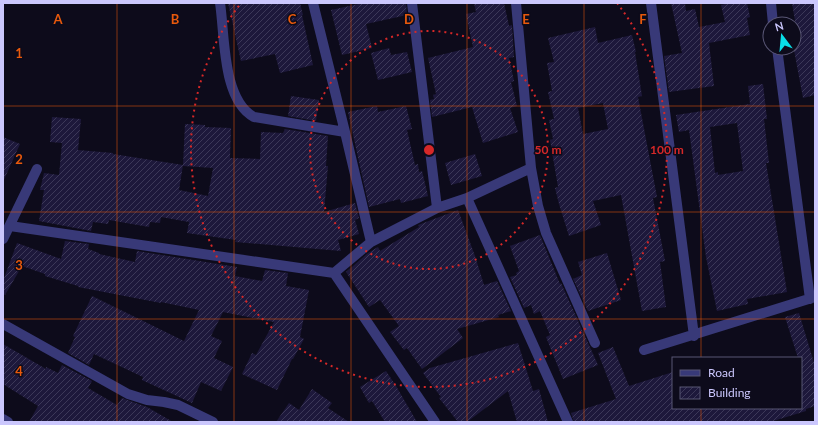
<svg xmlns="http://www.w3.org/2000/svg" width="818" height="425" font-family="Lato,sans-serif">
  <defs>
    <pattern id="building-hatch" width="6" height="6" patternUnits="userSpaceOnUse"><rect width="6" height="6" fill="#1d183b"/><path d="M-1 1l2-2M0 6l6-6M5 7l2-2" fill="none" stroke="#3c3858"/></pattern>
  </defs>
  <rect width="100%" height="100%" fill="#0d0b1b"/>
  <path fill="url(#building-hatch)" fill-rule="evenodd" d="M228,3H300L303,15H302L313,65L280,73L275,54L241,61Z
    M363,3H406L407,15L366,24L372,48L342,55L331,10Z
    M474,3H504L509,26L512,25L514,57L509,58L514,81L511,82L517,106L510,108L518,132L483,143L472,107L432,117L430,100L434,99L433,95L436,94L428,58L473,47L466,14L476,12Z
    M671,3H685L686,11L695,9L699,27L725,22L721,5L729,3H747L750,17L747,18L750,35L709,43L714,86L669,92L664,56L682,53Z
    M792,3H815V95L803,98L794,50V40L798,39Z
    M595,27L598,43L632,35L636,52H635L642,96L638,97L657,197L653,198L665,261L660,262L666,307L642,311L621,195L593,201L601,225L569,236L559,204L555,188L558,187L550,140L553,139L549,120L554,119L548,92L552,91L547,63L554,62L548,38ZM603,103L608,129L583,134L578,108Z
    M389,48L391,55L407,52L412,72L378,80L371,53Z
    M763,84L767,119H764L769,163H766L787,292L747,299L748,304L717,311L706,257L689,130L679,132L676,115L750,104L748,86ZM737,123L743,171L718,175V172L715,173L710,127Z
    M291,96L319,100L316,121L288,116Z
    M377,106L378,112L406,106L412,129L407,130L415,165L418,164L419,172L422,171L428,196L401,203L400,199L369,207L348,112Z
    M52,117L81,119L78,150L113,153V154L183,165L185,124L205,125V127L231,128L230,158L260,159L261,132L283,133L285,129L328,136L326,166H328L324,212L355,203L359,218L355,220L359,234L338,240L341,251L235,242L236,240L187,233L189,222L161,217L160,223L150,222L149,227L109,220L108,224L93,222L91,231L39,221L44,190H40L44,173L59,175L62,143L50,142ZM183,165V166L213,168L208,196L179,190Z
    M3,137L20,144L3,182Z
    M475,154L482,176L451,185L445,163Z
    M458,210L475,256L484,285L497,281L511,311L498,315L499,317L457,329L463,338L422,369L407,348L404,350L390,332L399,326L380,300L369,307L346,272L368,253L378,247L380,251L419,227L418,225Z
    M540,235L560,284L561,283L598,365L563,379L546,337L550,335L540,311L534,314L531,305L524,308L510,277L517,275L516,273L519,271L510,246Z
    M65,241L89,244L88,249L99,253V254L135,262L137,251L237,267L235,276L262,281L265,270L288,273L286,286L309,290L300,337L304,339L293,359H292L277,390L242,374L252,353L256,355L274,322L223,312L211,336L222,341L214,358L233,367L221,391L201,382L192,403L142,380L143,377L94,354L89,365L68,353L75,337L73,336L92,296L184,341L199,310L161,302V303L78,287V286L45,276V274L22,266L5,295L3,294V281L17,243L61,259Z
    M607,253L621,300L588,311L573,279L582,275L578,262Z
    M799,313L815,366V406L806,409V411L770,422H574L571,413L616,399L598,353L613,347L629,386L673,372V408H801V358H798L785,317Z
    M518,343L533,391L539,389L548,422H517L508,391L467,422H458L439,398L441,397L423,373L430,368Z
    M3,344L46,369V367L58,373L62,365L92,381L88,388L117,405L122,398L147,407L173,422H29L38,406L3,384Z
    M386,371L396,386L417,422H385L372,401L369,403L360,387Z
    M312,389L332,403L328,408L349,422H276L289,403L299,410Z"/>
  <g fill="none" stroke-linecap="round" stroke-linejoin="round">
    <path stroke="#383978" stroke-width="10" d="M220,3C225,35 222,100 254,117L345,132
      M313,3L345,132L371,242
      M412,3L437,208
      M516,3L531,168
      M651,3L694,336
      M771,3L773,24
      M777,48L810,299
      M467,198L531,168L538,206L546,233L595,343
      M10,226L334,273L435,422
      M3,239L37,169
      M334,273L371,242L437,208L467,198L568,422
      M3,324L128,394L147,400L164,402L178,405L213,422
      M644,350L815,297
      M3,419L8,422"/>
  </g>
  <path fill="none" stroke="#e8590c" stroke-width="1" stroke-opacity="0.55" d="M117,3V422M234,3V422M351,3V422M467,3V422M584,3V422M701,3V358M3,106H815M3,212H815M3,319H815M701,408V422"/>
  <g fill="none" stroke="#d62828" stroke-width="2" stroke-dasharray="2 4">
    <circle cx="429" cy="150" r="119"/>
    <path d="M617 3A238 238 0 1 1 241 3"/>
  </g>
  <g font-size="13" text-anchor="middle" font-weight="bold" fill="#e8590c" stroke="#0d0b1b" stroke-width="3" stroke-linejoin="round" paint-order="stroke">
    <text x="58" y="24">A</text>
    <text x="175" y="24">B</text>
    <text x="292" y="24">C</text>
    <text x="409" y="24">D</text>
    <text x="526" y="24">E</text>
    <text x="643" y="24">F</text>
    <text x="19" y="58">1</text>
    <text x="19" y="164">2</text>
    <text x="19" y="270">3</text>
    <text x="19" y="376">4</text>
  </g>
  <circle cx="429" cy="150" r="6" fill="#d62828" stroke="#0d0b1b" stroke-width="2"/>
  <g font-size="12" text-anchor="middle" font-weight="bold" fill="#d62828" stroke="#0d0b1b" stroke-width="3" stroke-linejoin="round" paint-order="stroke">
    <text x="548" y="154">50 m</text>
    <text x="667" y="154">100 m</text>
  </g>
  <rect width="818" height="425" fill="none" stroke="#cbc7fd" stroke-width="8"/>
  <rect x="672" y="357" width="130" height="52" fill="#0d0b1b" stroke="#595675"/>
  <rect x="680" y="370" width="20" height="6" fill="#383978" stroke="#595675"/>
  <text x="708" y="377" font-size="12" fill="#cbc7fd">Road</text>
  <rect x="680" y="387" width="20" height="12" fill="url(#building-hatch)" stroke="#595675"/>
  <text x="708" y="397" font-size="12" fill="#cbc7fd">Building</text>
  <g transform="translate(782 36) rotate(344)"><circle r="19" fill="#0d0b1b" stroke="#595675"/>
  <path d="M0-3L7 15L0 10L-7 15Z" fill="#09dee8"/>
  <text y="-6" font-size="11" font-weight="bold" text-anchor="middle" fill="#cbc7fd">N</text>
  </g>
</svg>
